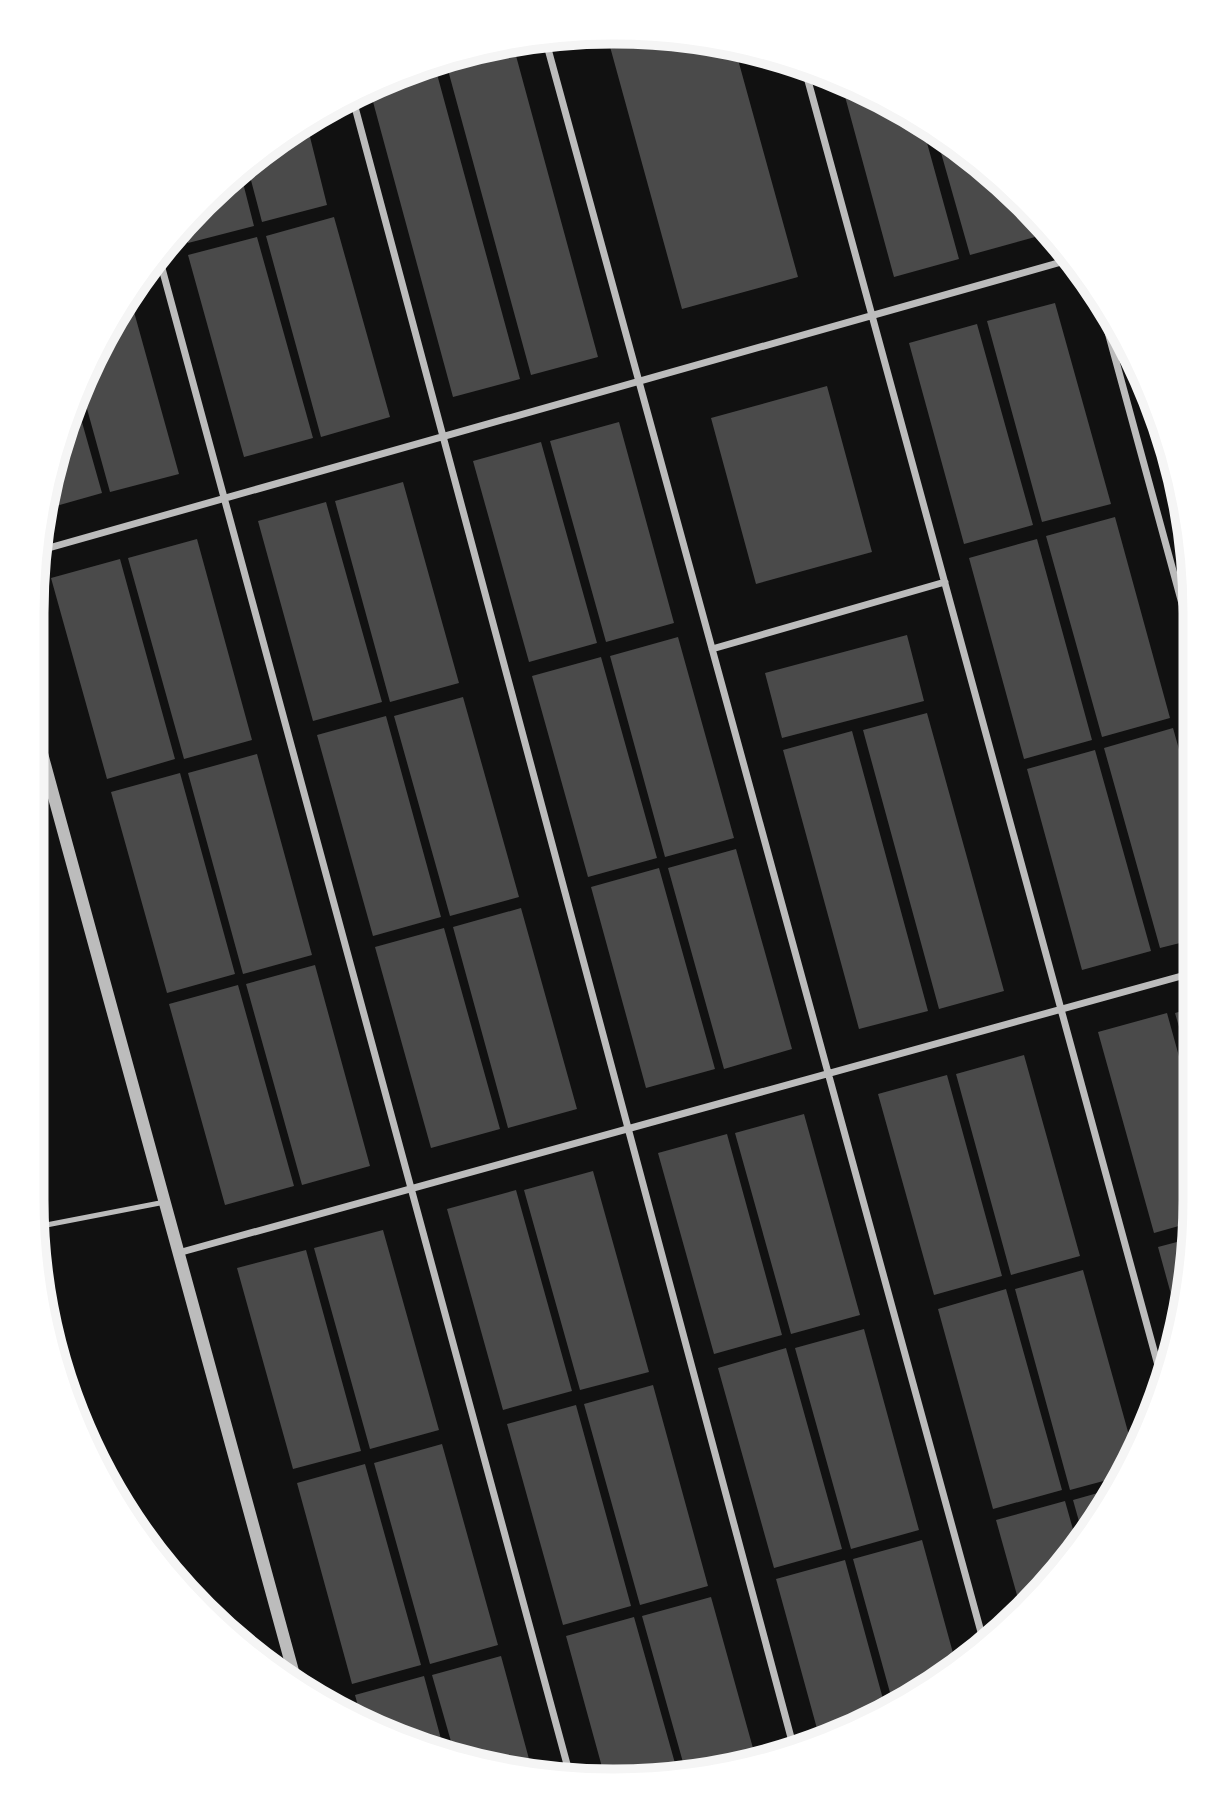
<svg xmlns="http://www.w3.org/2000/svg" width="1227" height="1813" font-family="'Exo 2',sans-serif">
  <rect width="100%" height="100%" fill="#111"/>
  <path fill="#4a4a4a" d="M606,32L734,45L798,277L682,309Z
    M512,41L598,357L531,375L445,59L500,43Z
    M434,63L520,379L453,397L369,87L390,76Z
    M840,78L921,121L959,259L894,277Z
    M306,121L327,205L262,222L247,165L290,130Z
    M934,128L1025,202L1035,237L970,255Z
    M240,171L254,226L188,243L184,227L202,202Z
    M334,217L390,417L321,437L266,236Z
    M257,237L313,438L244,457L188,255Z
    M131,301L179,474L110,492L81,387L92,356Z
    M1055,303L1111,504L1042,522L987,321Z
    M977,324L1033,525L964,544L909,343Z
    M827,386L872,552L756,584L711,418Z
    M76,401L102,493L42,510L43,500Z
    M619,422L674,623L606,642L550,441Z
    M1163,429L1180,485L1176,486L1161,430Z
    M541,442L597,643L529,662L473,461Z
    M403,482L459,683L390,702L335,501Z
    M326,502L382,702L313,721L258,521Z
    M1115,517L1170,718L1102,737L1046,536Z
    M197,539L252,740L184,759L128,558Z
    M1037,539L1092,740L1024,759L969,558Z
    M120,559L175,759L107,779L51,578Z
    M907,635L924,701L782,738L765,673Z
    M678,637L734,838L665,857L610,656Z
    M601,657L657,858L588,877L532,676Z
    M463,697L519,897L450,916L394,716Z
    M927,713L1004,991L939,1009L863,730Z
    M386,716L441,917L373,936L317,735Z
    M1173,728L1196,810V939L1160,948L1104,748Z
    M852,731L928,1011L859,1029L783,750Z
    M1095,750L1151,951L1082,970L1027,769Z
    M257,754L312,955L243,974L188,773Z
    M180,773L235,974L167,993L111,792Z
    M736,849L792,1049L724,1069L668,868Z
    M659,868L715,1069L646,1088L591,887Z
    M521,908L577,1109L508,1128L453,927Z
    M444,928L500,1129L431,1148L375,947Z
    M315,965L370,1166L302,1185L246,984Z
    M238,985L294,1186L225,1205L169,1004Z
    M1196,1007V1082H1195L1175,1013Z
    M1167,1013L1196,1118V1200L1193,1222L1154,1233L1098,1032Z
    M1024,1055L1080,1256L1011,1275L956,1074Z
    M947,1075L1002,1276L934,1295L878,1094Z
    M804,1114L860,1315L791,1334L735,1133Z
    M727,1134L782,1335L714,1354L658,1153Z
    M593,1171L649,1372L580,1390L524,1190Z
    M516,1190L572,1391L503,1410L447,1209Z
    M383,1230L439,1430L370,1449L314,1248Z
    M1192,1238L1184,1313L1180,1327L1158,1247Z
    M306,1250L361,1451L293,1469L237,1268Z
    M1083,1270L1135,1457L1122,1476L1070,1490L1015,1289Z
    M1006,1289L1062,1490L993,1509L938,1309Z
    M864,1329L919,1530L851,1549L795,1348Z
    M786,1348L842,1549L774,1568L718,1368Z
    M653,1385L708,1586L640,1605L584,1404Z
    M576,1405L631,1606L563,1625L507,1424Z
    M442,1444L498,1645L430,1664L374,1463Z
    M365,1464L421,1665L352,1684L297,1483Z
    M1112,1489L1082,1532L1073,1500Z
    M1065,1501L1076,1540L1022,1613L996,1520Z
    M922,1540L956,1664L904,1704L894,1707L853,1559Z
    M845,1560L886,1710L819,1736L776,1579Z
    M711,1597L756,1759L727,1770L686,1773L642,1616Z
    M634,1617L678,1774L605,1778L566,1636Z
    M501,1656L532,1770L454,1752L432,1675Z
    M424,1676L444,1750L391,1737L362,1721L355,1695Z"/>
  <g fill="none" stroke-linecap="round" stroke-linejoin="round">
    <path stroke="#bcbcbc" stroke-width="5" d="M36,1227L165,1202"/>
    <path stroke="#bcbcbc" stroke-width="7" d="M545,38L984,1643
      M804,66L1162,1380
      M352,96L793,1745
      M160,261L571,1779
      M1096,288L1196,655
      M38,551L1072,259
      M712,649L945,582
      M178,1253L1196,972"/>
    <path stroke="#bcbcbc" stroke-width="12" d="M32,717L296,1682"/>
  </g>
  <path d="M0 0H1227V1813H0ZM613 44H614A569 569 0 0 1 1183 613V1200A569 569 0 0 1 614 1769H613A569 569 0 0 1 44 1200V613A569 569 0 0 1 613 44Z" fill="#fff" fill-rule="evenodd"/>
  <path fill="none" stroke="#f5f5f5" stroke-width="9" d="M613 44H614A569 569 0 0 1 1183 613V1200A569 569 0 0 1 614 1769H613A569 569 0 0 1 44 1200V613A569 569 0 0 1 613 44Z"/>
</svg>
